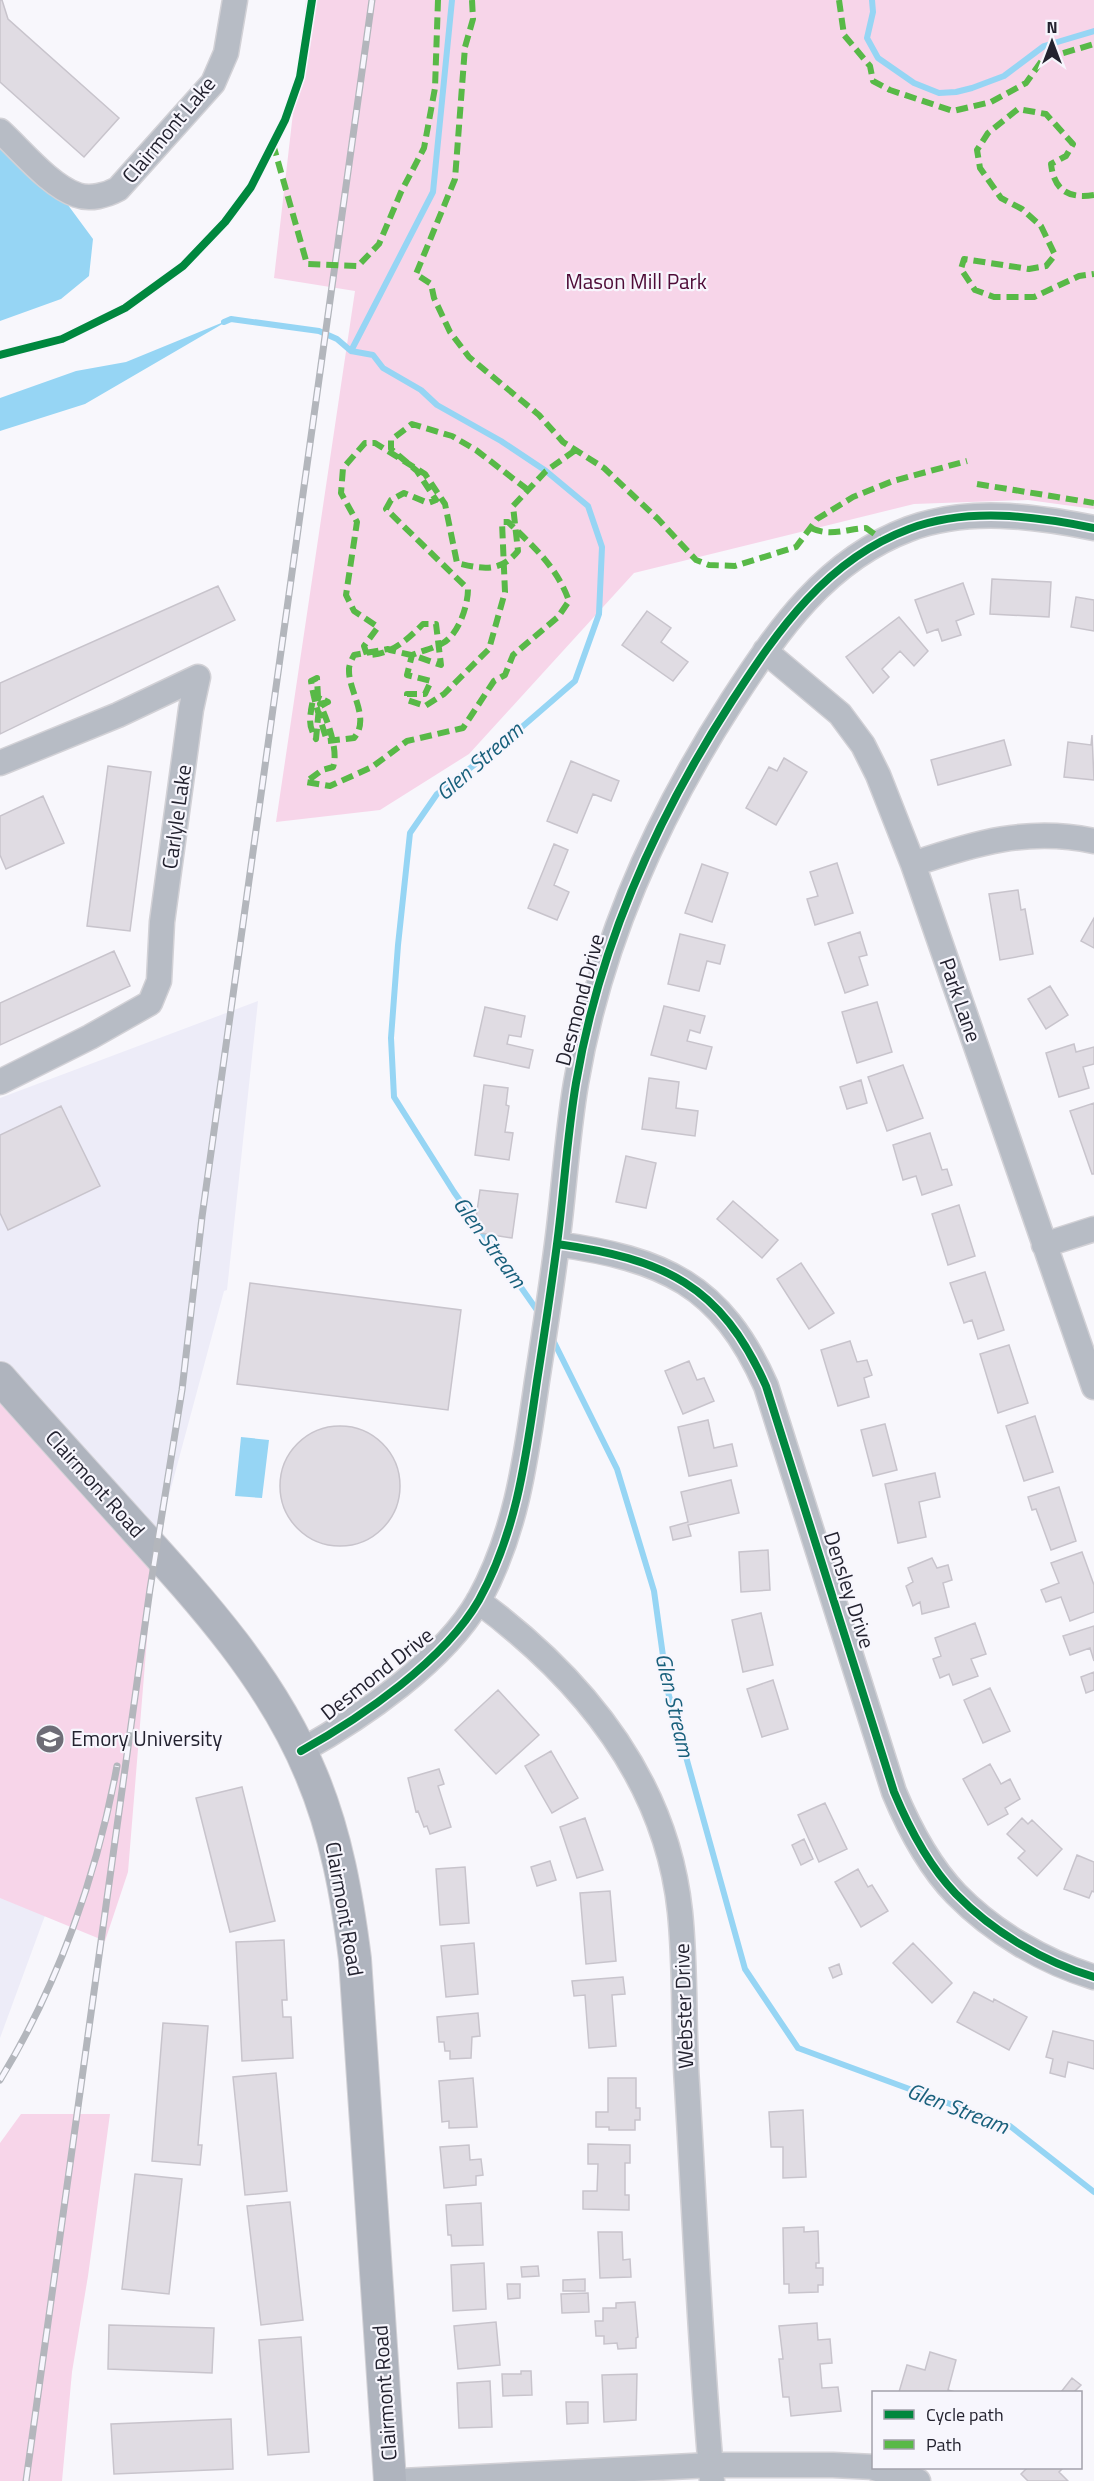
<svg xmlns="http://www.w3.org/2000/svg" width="1094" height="2481" font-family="'Titillium Web',sans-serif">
  <rect width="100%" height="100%" fill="#f8f7fc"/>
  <path fill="#edecf8" d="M258,1001L227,1290L224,1291L86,1804L0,2038V1098Z"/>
  <path fill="#f7d5e9" d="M306,0H1094V509L1028,500L914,504L634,573L469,754L380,810L276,822L355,291L274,278Z
    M0,1381L154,1553L128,1872L105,1941L0,1898Z
    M21,2114H110L88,2276L72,2372L62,2481H0V2143Z"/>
  <path fill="#96d5f4" d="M0,149L65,201L93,239L89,276L61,299L0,321Z
    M231,319L85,404L0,431V398L76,371L126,362Z
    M241,1437L269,1440L262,1498L235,1496Z"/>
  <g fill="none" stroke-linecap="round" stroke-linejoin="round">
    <path stroke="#96d5f4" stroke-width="6" d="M872,0L873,12L867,38L878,58L914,83L939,93L956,92L972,88L1004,76L1044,46L1094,31
      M224,322L231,319L319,331L337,339L351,351
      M351,351L373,355L383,368L421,390L437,405L501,441L546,471L588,506L602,547L599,614L575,681L515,733L437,794L410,833L398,945L391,1038L394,1097L454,1192L539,1313
      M351,351L433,192L452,0
      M552,1338L617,1469L654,1591L668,1692L745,1969L798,2048L1010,2126L1094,2192"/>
  </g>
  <path fill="#e0dce3" stroke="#c8c4cc" stroke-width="1.5" d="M0,0H2L8,19L119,118L84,157L0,82Z
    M992,579L1051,582L1049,617L990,614Z
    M963,583L974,614L956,621L961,635L942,641L938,629L927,633L915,600Z
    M218,586L235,620L0,734V683Z
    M1076,597L1094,600V631L1071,627Z
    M647,611L671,628L661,642L688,662L673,681L622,645Z
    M899,617L928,651L914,666L900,651L882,669L889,677L873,693L846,657Z
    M1092,735L1094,780L1064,777L1068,742L1091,745Z
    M1004,740L1011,765L938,785L931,760Z
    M784,758L807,772L776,825L746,808L769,767L777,771Z
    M571,761L619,781L611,801L593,794L577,833L547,821Z
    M108,766L151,772L130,931L87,926Z
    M43,796L64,843L6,869L0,855V816Z
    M554,844L568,850L554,885L569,892L557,920L528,908Z
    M837,863L853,913L815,925L807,899L818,896L810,872Z
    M702,864L728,873L712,922L685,913Z
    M1018,890L1021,910L1025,909L1033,954L1000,960L989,894Z
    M1094,918V948L1081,941Z
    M860,932L867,955L859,957L868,985L845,993L828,943Z
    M680,934L725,945L720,964L707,961L699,991L668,984Z
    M114,951L130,986L0,1045V1003Z
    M1050,986L1068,1015L1046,1029L1028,999Z
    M877,1002L892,1052L857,1063L842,1012Z
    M664,1006L705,1016L700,1033L690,1030L687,1041L712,1047L706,1069L651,1055Z
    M485,1007L525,1016L521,1037L509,1035L507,1044L533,1050L529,1068L474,1056Z
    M1074,1044L1076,1052L1094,1047V1064L1083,1067L1089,1088L1059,1097L1046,1053Z
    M903,1065L923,1118L887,1131L868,1077Z
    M649,1078L679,1082L676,1108L698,1111L695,1136L642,1129Z
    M861,1080L867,1103L847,1109L840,1087Z
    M484,1085L508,1088L506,1105L509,1106L505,1132L513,1133L509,1160L475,1155Z
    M1094,1103V1174H1092L1070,1111Z
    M61,1106L100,1186L8,1230L0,1213V1135Z
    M930,1133L942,1170L947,1169L952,1185L922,1195L916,1176L903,1180L893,1145Z
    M626,1156L656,1163L646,1208L616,1202Z
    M480,1190L518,1194L512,1238L474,1232Z
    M733,1201L778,1240L762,1258L717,1219Z
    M959,1205L975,1256L948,1265L932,1214Z
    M801,1263L834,1313L809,1329L777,1279Z
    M985,1272L1004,1330L978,1339L972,1320L964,1323L950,1283Z
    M250,1283L461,1310L448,1410L237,1384Z
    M850,1341L857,1362L867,1360L872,1375L864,1378L869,1397L838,1406L821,1350Z
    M1009,1345L1028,1403L998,1413L980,1354Z
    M689,1361L697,1380L704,1378L714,1401L683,1414L665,1371Z
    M1035,1416L1053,1472L1024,1481L1006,1426Z
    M708,1420L714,1448L732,1444L737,1466L689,1476L678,1427Z
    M885,1424L897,1470L873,1476L861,1430Z
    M280 1486a60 60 0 1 1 120 0a60 60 0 1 1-120 0Z
    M935,1473L940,1497L919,1502L926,1537L898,1543L885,1484Z
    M731,1480L739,1513L688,1525L691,1536L673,1540L670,1527L688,1522L681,1492Z
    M1059,1487L1076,1541L1051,1550L1036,1509L1032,1510L1028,1497Z
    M768,1550L770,1590L741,1592L739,1552Z
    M1082,1552L1094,1585V1612L1070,1621L1061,1597L1046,1602L1041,1590L1059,1583L1051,1563Z
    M932,1558L937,1568L948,1565L952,1580L943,1583L949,1607L922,1614L920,1602L913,1606L906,1586L913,1582L908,1568Z
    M761,1613L773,1665L743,1672L732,1620Z
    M975,1623L986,1654L971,1659L978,1676L953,1685L949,1674L940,1678L933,1659L941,1656L935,1638Z
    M1094,1626V1661L1090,1648L1070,1655L1063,1636Z
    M1094,1672V1690L1086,1693L1081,1677Z
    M773,1680L788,1729L762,1737L747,1689Z
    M990,1688L1010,1731L983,1743L964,1700Z
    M498,1690L539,1735L496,1774L455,1730Z
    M551,1751L578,1798L552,1813L525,1766Z
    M990,1764L1001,1784L1010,1779L1020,1799L1005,1808L1008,1814L988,1825L963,1779Z
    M439,1769L444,1784L438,1786L451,1827L430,1834L427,1826L424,1827L418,1811L416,1812L408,1778Z
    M242,1787L275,1921L230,1932L196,1798Z
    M825,1803L847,1849L819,1862L798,1815Z
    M585,1818L603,1870L577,1878L560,1827Z
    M1022,1818L1028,1824L1032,1820L1062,1849L1037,1876L1018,1858L1025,1851L1007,1834Z
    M804,1839L813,1859L801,1865L792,1845Z
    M1077,1855L1094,1862V1892L1092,1891L1089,1898L1064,1889Z
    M550,1861L556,1880L537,1886L531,1867Z
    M465,1867L469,1923L440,1925L436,1869Z
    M858,1869L868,1887L872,1885L888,1911L861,1927L835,1882Z
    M610,1891L616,1961L586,1964L580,1893Z
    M284,1940L287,2000H282L283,2017H291L293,2058L242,2061L236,1942Z
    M474,1943L478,1994L446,1997L441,1946Z
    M913,1943L952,1983L932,2003L893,1963Z
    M839,1964L842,1974L833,1978L829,1968Z
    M623,1977L625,1994L612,1995L616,2046L589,2048L585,1995L574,1996L572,1981Z
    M974,1992L993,2002L994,1999L1027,2017L1009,2050L957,2022Z
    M478,2013L480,2036L472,2037L471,2058L450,2059V2051H445L444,2042H439L437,2017Z
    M163,2023L208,2026L198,2145H202L200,2165L152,2161Z
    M1053,2031L1094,2041V2069L1068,2062L1065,2077L1050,2073L1053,2059L1046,2057Z
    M276,2073L287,2191L245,2195L233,2077Z
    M473,2078L477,2127L449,2128V2121L442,2122L439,2081Z
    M608,2078H636V2108H640V2120H635V2130H609V2127H596V2112H608Z
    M803,2110L806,2177L783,2178V2147H771L769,2112Z
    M588,2144L630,2145V2163H625V2195H629V2210L583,2209V2191H597L598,2164H588Z
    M469,2145L470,2160L481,2159L483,2175L476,2176V2185L444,2188L440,2147Z
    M135,2174L182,2179L169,2294L122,2289Z
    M290,2202L303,2320L261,2325L247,2206Z
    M481,2203L483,2245L452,2246L451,2235H448L446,2205Z
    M804,2227V2232L818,2231L819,2263H816V2268H823V2285H818V2292L789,2293V2284H784L783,2228Z
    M598,2232H622L623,2260L630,2259L631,2277L600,2278Z
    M484,2263L486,2309L453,2311L451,2265Z
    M538,2266L539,2276L522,2277L521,2267Z
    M585,2279V2291H563V2280Z
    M507,2284H520V2298L508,2299Z
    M588,2293L589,2312L562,2313L561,2294Z
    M635,2302L638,2337L636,2338V2348L618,2349L617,2343L604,2344V2336H596L595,2321H603V2308H616V2303Z
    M496,2322L500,2365L458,2369L454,2326Z
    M817,2323L818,2340L830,2339L832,2363L820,2364L822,2388L838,2387L841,2411L791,2416L789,2397H783L779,2359H783L779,2326Z
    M109,2325L214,2328L212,2373L108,2369Z
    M301,2337L309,2452L268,2455L259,2340Z
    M930,2352L956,2360L948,2390L955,2392H899L907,2365L925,2370Z
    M521,2371H531L532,2395L503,2396L502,2374H521Z
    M637,2374L636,2420L604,2422L602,2375Z
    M1072,2378L1081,2385L1074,2392H1061Z
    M490,2381L492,2427L459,2428L457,2383Z
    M566,2402H588V2423L567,2424Z
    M231,2419L233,2469L114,2474L111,2424Z
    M1027,2468H1063L1059,2472L1068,2481H1028L1021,2474Z"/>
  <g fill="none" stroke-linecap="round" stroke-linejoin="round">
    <g stroke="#d2d1d6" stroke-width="27">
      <path id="minor" d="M0,131C21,150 50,186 77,195C90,200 107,195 118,189L213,83L226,53L235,0
        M765,651L840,714L863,745L878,775L913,864L1094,1387
        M0,763L118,715L198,677L191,709L162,922L159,981L150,1003L90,1037L0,1082
        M913,864C975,843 1028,827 1094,841
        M557,1244C663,1259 721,1284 766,1386L894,1792C909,1828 929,1866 956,1894C993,1932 1044,1962 1094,1977
        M1044,1245L1094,1229
        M478,1601C582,1678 666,1779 680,1912C686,1970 683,2027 687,2085C695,2217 700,2349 712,2481
        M301,1751C362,1717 444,1661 479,1600C517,1531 526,1457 537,1381C544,1336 551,1290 557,1244C564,1191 567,1136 576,1083C599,946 657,817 732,701C778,630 826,560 909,529C968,507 1034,516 1094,528
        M874,2468L918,2481
        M402,2481L711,2465H833L874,2467"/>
    </g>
    <g stroke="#d2d1d6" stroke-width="34">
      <path id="major" d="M0,1378C43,1427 87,1475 131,1524C200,1600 271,1677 311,1774C336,1833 347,1896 355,1959L390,2481"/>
    </g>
    <use href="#minor" stroke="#b7bcc5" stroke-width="24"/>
    <use href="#major" stroke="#afb4be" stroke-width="32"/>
    <g stroke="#b3b6bc" stroke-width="7">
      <path id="rail" d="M0,2080C58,1985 97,1875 117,1766
        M26,2481L150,1589L182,1390L202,1217L372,0"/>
    </g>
    <use href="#rail" stroke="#f7f6fd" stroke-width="4.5" stroke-dasharray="14" stroke-linecap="butt"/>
    <path stroke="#58b947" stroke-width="6" stroke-dasharray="12 6" stroke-linecap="butt" d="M472,0L473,19L465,47L455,179L416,274L431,284L434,298L450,332L469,357L539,415L563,442L604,468L658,519L696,560L709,565L735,566L796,547L817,519L853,497L893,481L967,461
      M839,0L844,35L870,66L873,81L890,90L953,111L991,102L1026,83L1043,59L1094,44
      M273,144L307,264L358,266L379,244L401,192L424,148L435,88L438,0
      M1094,195C1068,199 1054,190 1051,164L1066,156L1073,144L1046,114L1018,109L988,133L977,150L980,168L1001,198L1022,209L1041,226L1055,255L1046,266L1029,269L964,259L961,269L975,290L994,297H1034L1079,276L1094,274
      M977,484L1094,503
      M528,490L476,450L452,436L412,424L391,440V449L417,471L436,500L428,503L404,493L391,500L386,509L468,589C468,605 459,634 443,643C434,648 422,651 412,655L407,675L431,681L425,694H407V700L425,706L444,694L489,649L505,592L502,522H508C533,546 557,567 569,601L558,617L513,655L505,675L494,681L463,728L407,741L372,767L330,786L306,782L322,770L333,767C339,751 327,719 320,704L328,702L316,697L314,694L311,710V711C309,723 310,728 316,739L319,707L328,702L318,697L317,678L311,681C314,702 321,721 327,741L354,738C371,718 348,691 349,669C349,665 352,659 354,655L388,649L390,650L411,655H412L441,665L436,624H423C407,640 391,655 367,655L364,646L378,627L354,611L346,595L357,522L341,493L343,468L365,443H375L425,474L445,504L457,563C482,569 500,573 518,551L513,506L546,471L577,449
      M811,528C830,537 846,529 866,528L883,540"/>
    <g stroke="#f7f6fd" stroke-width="11">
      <path id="cycleway" d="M0,355L62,339L125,308L183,266L225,222L251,187L285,120L300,77L312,0
        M557,1244C663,1259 721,1284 766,1386L894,1792C909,1828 929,1866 956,1894C993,1932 1044,1962 1094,1977
        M301,1751C362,1717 444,1661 479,1600C517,1531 526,1457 537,1381C544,1336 551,1290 557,1244C564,1191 567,1136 576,1083C599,946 657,817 732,701C778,630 826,560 909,529C968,507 1034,516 1094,528"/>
    </g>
    <use href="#cycleway" stroke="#00873e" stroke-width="8"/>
  </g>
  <defs>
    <g id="university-disc" transform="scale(1.5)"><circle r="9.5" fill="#6e6d77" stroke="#f7f6fd"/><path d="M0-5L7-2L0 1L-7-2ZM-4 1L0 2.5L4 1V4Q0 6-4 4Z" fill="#fff"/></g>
  </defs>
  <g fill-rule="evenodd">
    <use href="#university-disc" x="50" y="1739"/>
  </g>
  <g text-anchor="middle" stroke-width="4.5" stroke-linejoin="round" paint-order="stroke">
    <g font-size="21" fill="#23222f" stroke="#f7f6fd">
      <text transform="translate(169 130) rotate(-50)" y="7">Clairmont Lake</text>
      <text transform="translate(177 817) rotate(-82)" y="7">Carlyle Lake</text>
      <text transform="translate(580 1000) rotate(-75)" y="7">Desmond Drive</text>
      <text transform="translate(960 1000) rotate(71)" y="7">Park Lane</text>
      <text transform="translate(95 1484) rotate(48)" y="7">Clairmont Road</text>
      <text transform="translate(849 1590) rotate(72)" y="7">Densley Drive</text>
      <text transform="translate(377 1674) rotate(-38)" y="7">Desmond Drive</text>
      <text transform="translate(344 1909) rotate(80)" y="7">Clairmont Road</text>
      <text transform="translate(684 2006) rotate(-92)" y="7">Webster Drive</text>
      <text transform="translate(385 2393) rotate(-94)" y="7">Clairmont Road</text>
    </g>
    <g font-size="21" fill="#4e0b37" stroke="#f7f6fd">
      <text x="636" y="289">Mason Mill Park</text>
    </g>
    <g font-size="21" fill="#23222f" stroke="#f7f6fd" text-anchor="start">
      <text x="71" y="1746">Emory University</text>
    </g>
    <g font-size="22" font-style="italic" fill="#19607c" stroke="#f7f6fd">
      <text transform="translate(479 761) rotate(-41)" y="8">Glen Stream</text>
      <text transform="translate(490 1242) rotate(54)" y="8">Glen Stream</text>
      <text transform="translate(675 1705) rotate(77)" y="8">Glen Stream</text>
      <text transform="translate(958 2108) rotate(21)" y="8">Glen Stream</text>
    </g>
  </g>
  <rect x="872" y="2391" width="210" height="78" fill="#f7f6fd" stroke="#a2a1ab" stroke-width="1.5"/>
  <rect x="884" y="2410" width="30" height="9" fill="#00873e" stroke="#a2a1ab" stroke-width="1.5"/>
  <text x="926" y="2421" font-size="18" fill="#23222f">Cycle path</text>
  <rect x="884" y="2440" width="30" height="9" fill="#58b947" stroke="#a2a1ab" stroke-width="1.5"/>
  <text x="926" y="2451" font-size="18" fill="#23222f">Path</text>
  <g transform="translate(1052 42)" stroke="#f7f6fd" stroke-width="4.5" paint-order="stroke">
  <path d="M0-4.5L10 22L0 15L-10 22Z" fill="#23222f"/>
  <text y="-9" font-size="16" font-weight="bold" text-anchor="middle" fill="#23222f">N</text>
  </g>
</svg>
